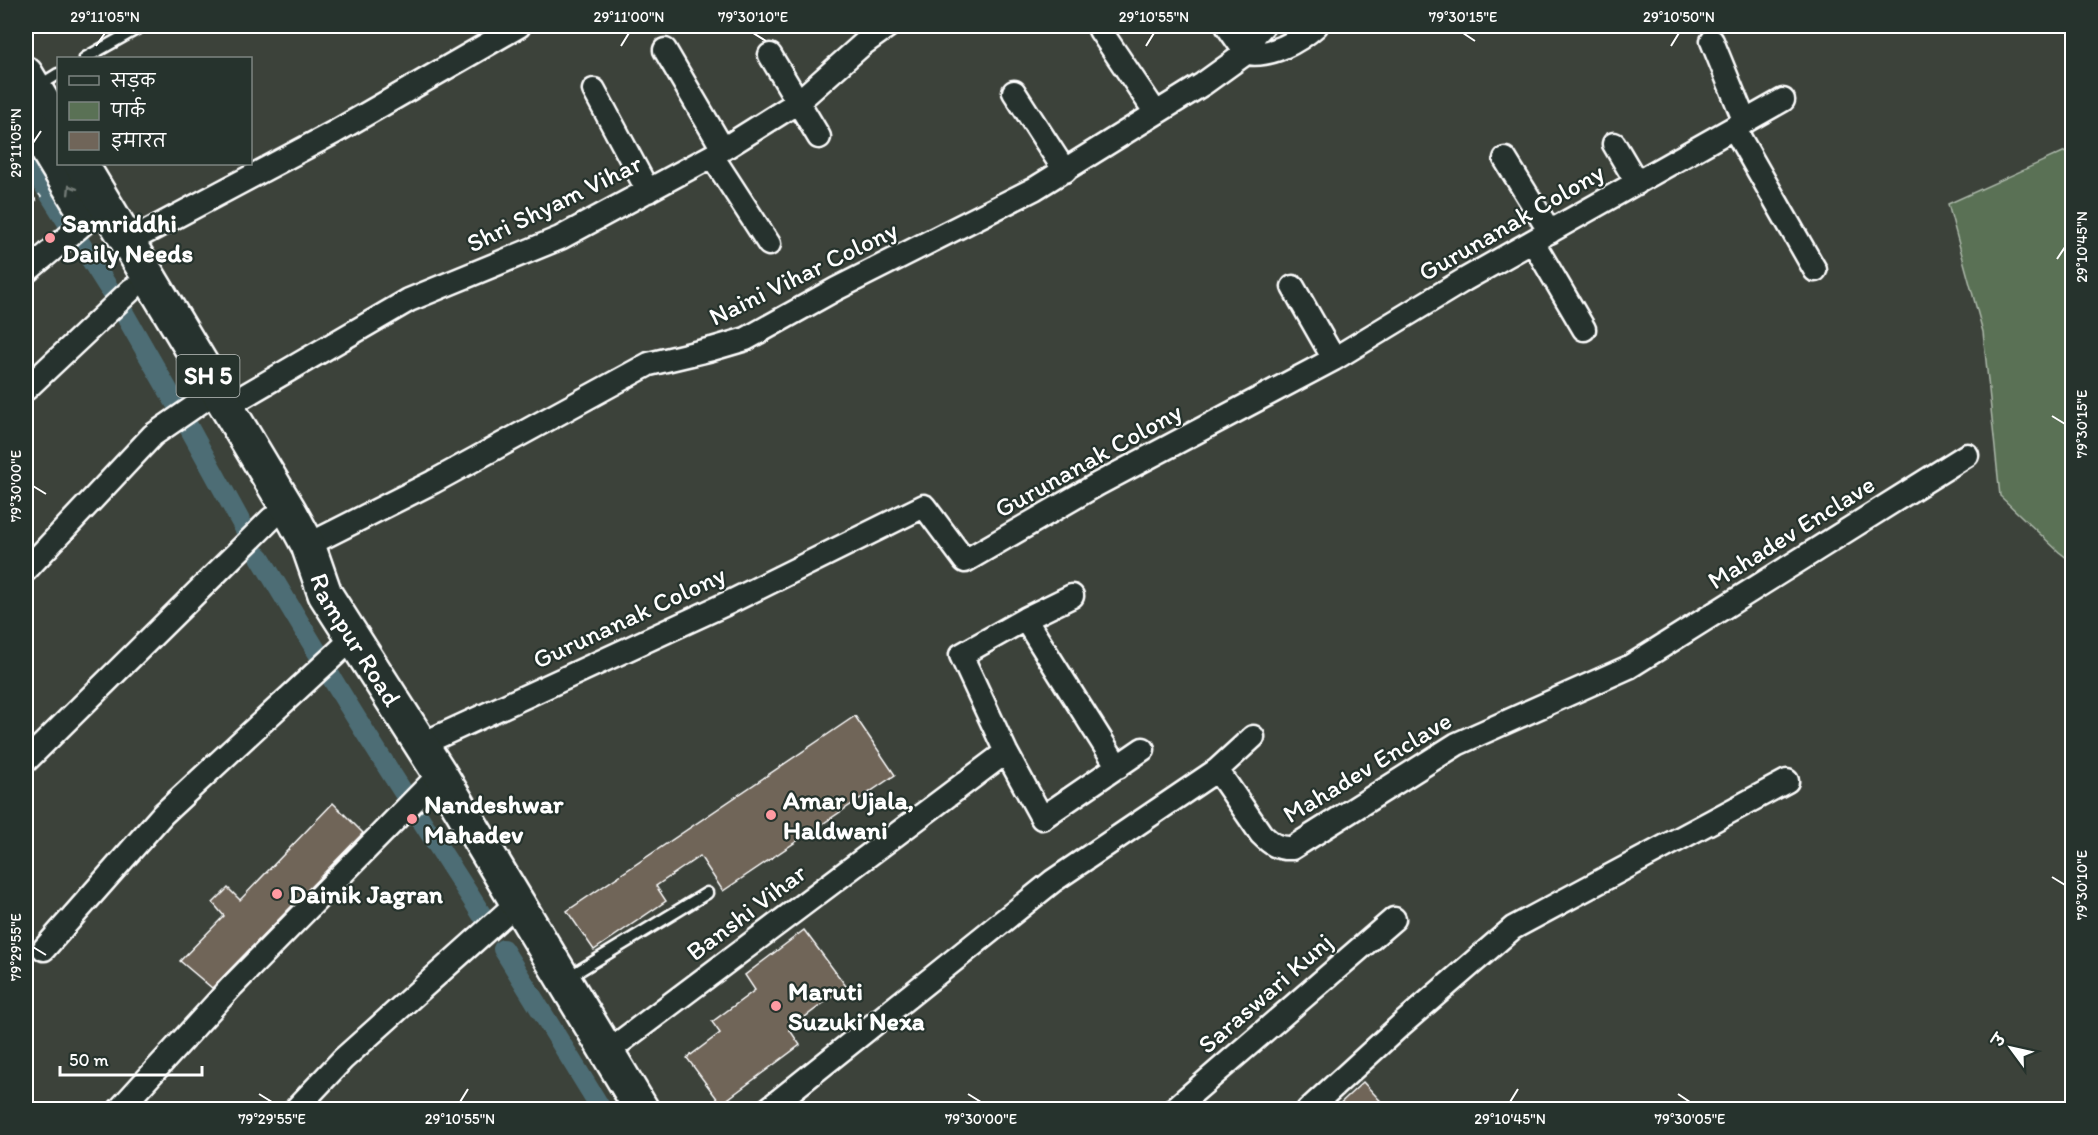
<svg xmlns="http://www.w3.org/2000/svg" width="2098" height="1135" font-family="Itim,'Playpen Sans Deva',sans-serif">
  <rect width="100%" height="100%" fill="#3c423a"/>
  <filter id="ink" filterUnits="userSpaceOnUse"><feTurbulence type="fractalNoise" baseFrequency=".0167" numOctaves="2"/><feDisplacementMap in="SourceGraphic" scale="12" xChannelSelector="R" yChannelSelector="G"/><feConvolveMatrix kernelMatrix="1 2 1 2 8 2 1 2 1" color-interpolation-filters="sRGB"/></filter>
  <g filter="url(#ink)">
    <path fill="#5a7155" stroke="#acb8aa" stroke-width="1.5" d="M2072,148V562L2059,552L2000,496L1983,332L1948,204Z"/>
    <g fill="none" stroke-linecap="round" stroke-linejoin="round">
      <path stroke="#4d6d74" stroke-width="20" d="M26,157L113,295
        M121,308L176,404
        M187,424L248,535
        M260,557L319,655
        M328,672C377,754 431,834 482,915
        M503,949L602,1110"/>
    </g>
    <path fill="#706559" stroke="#fff" stroke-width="1.5" d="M855,716L895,775L723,891L700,856L656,886L666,901L594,950L567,911Z
      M333,803L363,833L212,988L180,961L224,916L213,903L228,888L240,900Z
      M804,930L846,986L789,1029L800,1045L721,1104L687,1058L720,1033L712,1022L755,990L745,975Z
      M1363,1082L1389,1110H1333Z"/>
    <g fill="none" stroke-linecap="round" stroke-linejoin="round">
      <g stroke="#fff" stroke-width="15">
        <path id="lane" d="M85,58L142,26
          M37,87L58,74
          M567,978L707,893"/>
      </g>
      <g stroke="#fff" stroke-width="27">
        <path id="street" d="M1227,26L1246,53C1271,57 1298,42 1316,26
          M1100,30L1156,113
          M1712,41L1745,122
          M665,50L723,149
          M770,55L819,137
          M594,90L648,191
          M1014,92L1065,171
          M1734,128L1815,270
          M1614,144L1637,183
          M712,156L769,244
          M1505,159L1550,232
          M128,242L335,132L519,26
          M1533,242L1584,329
          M26,272L89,219
          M1293,287L1334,359
          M26,389L132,289
          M227,406L409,300L560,238L712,156L798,102L863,44L888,26
          M308,545L433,482L649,364L712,349L746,339L836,289L1034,189L1203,84L1246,53C1247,42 1256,33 1263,26
          M26,570L153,435L201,402
          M1072,596L1025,619L961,655L1006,752L1042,818L1143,749
          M1025,619L1118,767
          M420,745L730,602L924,506L965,561L1098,484L1334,359L1464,280L1783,100
          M26,761L271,519
          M1217,770L1253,737
          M44,949L163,814L353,638
          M607,1052L1006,752
          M119,1110L232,986L440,774
          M295,1110L343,1059L517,903
          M767,1110L1053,881L1217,770L1261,834C1271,844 1278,849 1292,848L1457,744L1629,667L1967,455
          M1173,1110L1394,919
          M1308,1110L1402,1024L1513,928L1787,781"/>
      </g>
      <g stroke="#fff" stroke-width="38">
        <g id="primary">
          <path d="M26,74L58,127"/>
          <path d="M26,115L83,209"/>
          <path id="s1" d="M81,164L290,512L308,545L325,594L440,774L642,1110"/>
        </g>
      </g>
      <path stroke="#fff" stroke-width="4" stroke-dasharray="1.5 4.5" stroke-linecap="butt" d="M26,208L43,193"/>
      <use href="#lane" stroke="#26332d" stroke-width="10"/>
      <use href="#street" stroke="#26332d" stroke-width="22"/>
      <use href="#primary" stroke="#26332d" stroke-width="33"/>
    </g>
    <defs><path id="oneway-chevron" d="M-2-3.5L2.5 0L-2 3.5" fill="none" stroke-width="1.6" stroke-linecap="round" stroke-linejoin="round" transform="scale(1.5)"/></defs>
    <use stroke="#727a76" href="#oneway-chevron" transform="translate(71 189) rotate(-122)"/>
  </g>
  <path fill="none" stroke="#fff" stroke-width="2" d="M753,33L766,41M1463,33L1475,41M96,46L105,33M621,46L629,33M1146,46L1154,33M1671,46L1679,33M33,143L41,131M2057,259L2065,247M2052,416L2065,424M33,486L46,494M2052,877L2065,885M33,947L46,955M259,1094L272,1102M968,1094L981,1102M1678,1094L1690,1102M460,1102L468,1089M1510,1102L1518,1089"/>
  <g fill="#ff9aa2" stroke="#26332d" stroke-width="2">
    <circle cx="50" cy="238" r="6"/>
    <circle cx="771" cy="815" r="6"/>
    <circle cx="412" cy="819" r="6"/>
    <circle cx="277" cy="894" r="6"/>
    <circle cx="776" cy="1006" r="6"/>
  </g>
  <g text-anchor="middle" stroke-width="4.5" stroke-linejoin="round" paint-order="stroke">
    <rect fill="#26332d" stroke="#bec2c0" stroke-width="1.5" x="176.5" y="355" width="63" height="42" rx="4.5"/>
    <g font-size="24" font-weight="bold" fill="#fff">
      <text x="208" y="384">SH 5</text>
    </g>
    <g font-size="26" fill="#fff" stroke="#26332d">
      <text transform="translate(554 203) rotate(-26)" y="9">Shri Shyam Vihar</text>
      <text transform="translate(1511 222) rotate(-30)" y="9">Gurunanak Colony</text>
      <text transform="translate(803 273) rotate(-26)" y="9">Naini Vihar Colony</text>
      <text transform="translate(1088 460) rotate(-29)" y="9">Gurunanak Colony</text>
      <text transform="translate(1791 532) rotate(-32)" y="9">Mahadev Enclave</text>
      <text transform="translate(629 617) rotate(-25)" y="9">Gurunanak Colony</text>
      <text dy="9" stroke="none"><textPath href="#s1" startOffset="550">Rampur Road</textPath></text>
      <text transform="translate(1367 767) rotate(-31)" y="9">Mahadev Enclave</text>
      <text transform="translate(746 912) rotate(-37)" y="9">Banshi Vihar</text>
      <text transform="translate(1265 993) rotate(-41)" y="9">Saraswari Kunj</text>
    </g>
    <g font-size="26" font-weight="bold" fill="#fff" stroke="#26332d" text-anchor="start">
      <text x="62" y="232">Samriddhi<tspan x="62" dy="30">Daily Needs</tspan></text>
      <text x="783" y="809">Amar Ujala,<tspan x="783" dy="30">Haldwani</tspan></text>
      <text x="424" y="813">Nandeshwar<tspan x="424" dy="30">Mahadev</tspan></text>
      <text x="289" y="903">Dainik Jagran</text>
      <text x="788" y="1000">Maruti<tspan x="788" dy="30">Suzuki Nexa</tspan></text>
    </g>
  </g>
  <rect width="2098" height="1135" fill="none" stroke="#26332d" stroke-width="66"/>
  <rect x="57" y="57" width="195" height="108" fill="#26332d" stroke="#7d8581" stroke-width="1.5"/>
  <rect x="69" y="76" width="30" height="9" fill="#26332d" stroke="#7d8581" stroke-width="1.5"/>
  <text x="111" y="87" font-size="18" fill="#ffffff">सड़क</text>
  <rect x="69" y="102" width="30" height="18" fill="#5a7155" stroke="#7d8581" stroke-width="1.5"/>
  <text x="111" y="117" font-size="18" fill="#ffffff">पार्क</text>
  <rect x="69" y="132" width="30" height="18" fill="#706559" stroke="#7d8581" stroke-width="1.5"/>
  <text x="111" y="147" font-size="18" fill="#ffffff">इमारत</text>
  <g transform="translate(2011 1048) rotate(303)" stroke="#26332d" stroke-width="4.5" paint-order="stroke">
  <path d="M0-4.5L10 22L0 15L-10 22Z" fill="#ffffff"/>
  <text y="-9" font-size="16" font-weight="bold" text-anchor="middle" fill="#ffffff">उ</text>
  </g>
  <path d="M60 1066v9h142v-9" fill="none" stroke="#ffffff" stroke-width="3"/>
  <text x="69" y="1066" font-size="18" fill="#ffffff" stroke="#26332d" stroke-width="4.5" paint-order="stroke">50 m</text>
  <rect x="33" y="33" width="2032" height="1069" fill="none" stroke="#fff" stroke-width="2"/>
  <g font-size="15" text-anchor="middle" fill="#fff">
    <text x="105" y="22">29°11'05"N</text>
    <text x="629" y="22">29°11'00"N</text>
    <text x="753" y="22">79°30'10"E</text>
    <text x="1154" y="22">29°10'55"N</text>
    <text x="1463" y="22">79°30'15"E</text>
    <text x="1679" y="22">29°10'50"N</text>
    <text transform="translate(16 143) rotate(-90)" y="5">29°11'05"N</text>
    <text transform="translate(2082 247) rotate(-90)" y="5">29°10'45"N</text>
    <text transform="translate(2082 424) rotate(-90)" y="5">79°30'15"E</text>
    <text transform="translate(16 486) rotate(-90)" y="5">79°30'00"E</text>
    <text transform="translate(2082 885) rotate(-90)" y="5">79°30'10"E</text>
    <text transform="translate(16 947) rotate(-90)" y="5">79°29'55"E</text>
    <text x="272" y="1124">79°29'55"E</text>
    <text x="460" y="1124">29°10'55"N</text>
    <text x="981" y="1124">79°30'00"E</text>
    <text x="1510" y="1124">29°10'45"N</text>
    <text x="1690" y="1124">79°30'05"E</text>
  </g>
</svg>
